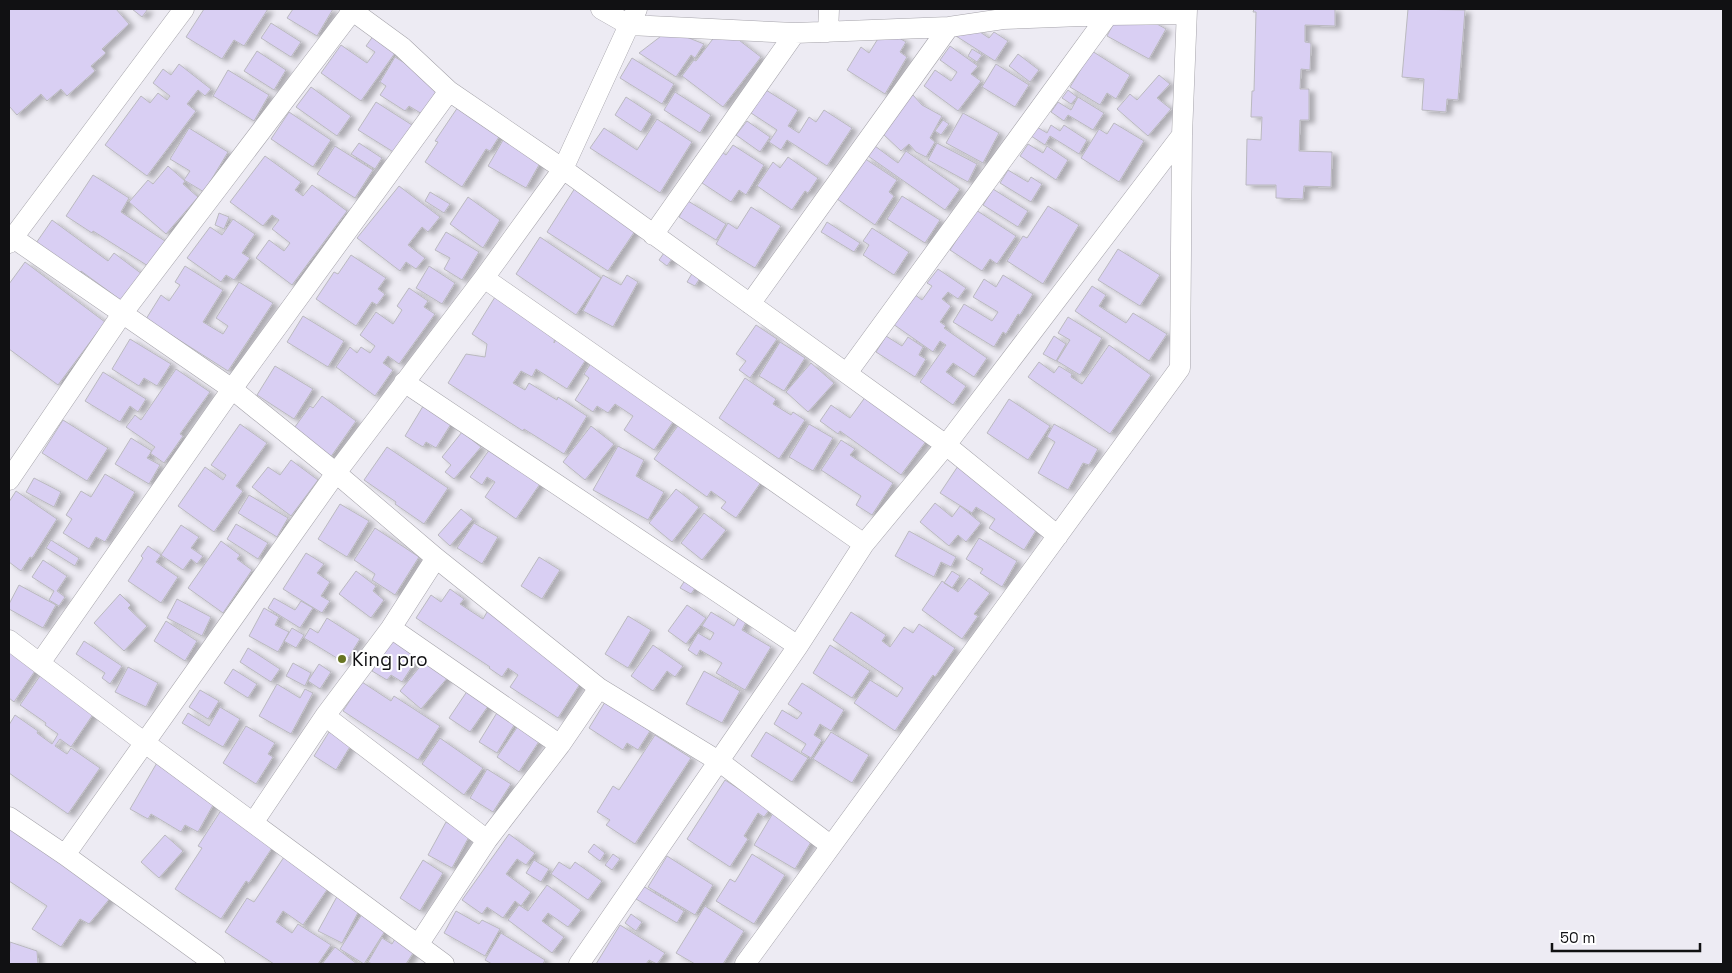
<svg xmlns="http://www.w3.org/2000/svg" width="1732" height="973" font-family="'Space Grotesk',sans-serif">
  <defs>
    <filter id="shadow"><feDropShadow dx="5.5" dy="3" stdDeviation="2.5" flood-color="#0004"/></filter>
  </defs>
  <rect width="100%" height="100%" fill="#edebf3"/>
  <path fill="#d9cff3" stroke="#bab9bf" filter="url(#shadow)" d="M9,9H116L129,24L102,49L106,53L91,66L95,71L67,96L61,89L47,101L41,94L17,115L9,106Z
    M132,9H148L142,17Z
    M204,9H268L244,46L234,40L222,59L186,37Z
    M293,9H333L317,36L287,18Z
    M1121,9H1130L1166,29L1149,59L1107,36Z
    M1254,9H1335V26L1305,25V42L1311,43L1310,70L1301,69L1300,89H1309V120H1300L1299,151L1332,152L1331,187L1304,186L1303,199L1276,198V185H1246L1247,139L1261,140L1262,117H1251L1252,91H1254L1256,12H1253Z
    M1408,9L1465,10L1458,100L1447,99L1446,112L1422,110L1424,79L1402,77Z
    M965,22L989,38L994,32L1008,41L995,61L956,36Z
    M271,23L301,42L291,57L261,38Z
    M722,27L761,57L723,107L682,76L694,60L696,61Z
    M884,29L906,42L900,52L907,57L885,94L847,70L861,47L869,53Z
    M669,30L704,44L695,58L691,55L676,77L639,53Z
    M376,32L395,53L361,101L321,73L341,45L367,63L375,52L366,46Z
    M950,46L978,66L971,74L981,81L958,111L924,86L935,70L951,81L957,72L940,60Z
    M972,49L982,55L977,62L968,56Z
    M257,51L286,70L274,90L244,71Z
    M1092,51L1130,75L1116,99L1107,93L1100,105L1070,87Z
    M1018,54L1039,70L1030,82L1009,66Z
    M395,57L440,85L422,114L409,106L405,111L380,95L386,86L380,82Z
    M632,58L674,84L662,104L620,78Z
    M179,64L211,89L205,96L198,90L187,104L196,111L147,176L105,145L141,96L150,103L158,93L167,100L170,96L153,83L163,69L171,75Z
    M996,64L1029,85L1015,107L982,87Z
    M228,70L269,95L254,121L213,96Z
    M1159,75L1170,84L1157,98L1171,109L1148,136L1117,109L1130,94L1137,100Z
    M311,87L351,116L337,136L296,107Z
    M766,90L798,110L788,126L799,133L809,117L816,122L824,110L852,128L827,166L787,140L781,150L769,142L777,130L751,113Z
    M1068,90L1077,97L1071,104L1062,98Z
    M675,92L711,115L700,133L664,110Z
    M913,95L922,105L942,116L930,138L935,142L926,157L916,152L909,144L901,151L883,134L897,111Z
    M626,97L652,114L641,132L615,115Z
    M1078,97L1104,113L1093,130L1068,115L1064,121L1051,112L1058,102L1071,110Z
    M462,101L504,129L490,151L486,149L462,187L425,162L438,142L435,141Z
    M376,102L412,125L395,153L358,130Z
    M289,112L331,140L313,167L271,139Z
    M963,113L999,133L983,163L946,143Z
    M657,119L692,142L660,193L590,148L604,128L637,150Z
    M943,120L949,124L941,135L935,131Z
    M747,121L770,137L760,152L736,135Z
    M1114,123L1144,141L1119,182L1081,158L1099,129L1107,134Z
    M1051,125L1060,131L1064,125L1087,140L1079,154L1050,136L1045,145L1031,136L1037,127L1047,133Z
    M189,128L228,152L204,192L184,180L190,171L170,159Z
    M506,135L544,156L526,188L488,166Z
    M359,143L382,158L375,169L351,154Z
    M937,143L977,164L968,182L928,160Z
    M1028,144L1043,153L1047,146L1068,160L1056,180L1020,156Z
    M733,145L764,165L746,195L739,190L731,202L702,183L712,168L709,166L719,150L726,155Z
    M335,146L373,170L355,198L317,174Z
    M875,146L898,163L906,151L960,189L945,210L868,156Z
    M265,156L301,182L295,190L303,196L312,185L347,211L292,285L256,258L269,240L284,251L290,243L272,229L279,220L272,215L263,226L230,202Z
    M788,157L818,178L808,193L805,191L792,210L757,186L773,162L780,168Z
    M864,158L897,180L889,192L894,196L875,225L837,199Z
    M168,166L185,181L183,184L198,197L166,234L129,202L148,180L153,184Z
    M1008,170L1028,182L1031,177L1042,184L1031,202L1000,183Z
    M93,175L129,198L121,212L165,241L148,266L93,231L92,233L66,216Z
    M399,186L440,217L428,232L422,227L408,245L425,258L416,269L406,262L400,271L357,238Z
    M575,188L637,228L608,271L547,232Z
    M993,189L1028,211L1018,227L983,205Z
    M430,192L450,204L444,213L425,201Z
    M902,196L940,220L925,243L887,219Z
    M468,197L500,220L483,248L450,224Z
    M688,201L726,224L716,240L679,217Z
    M1048,206L1079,225L1043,284L1007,261L1023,236L1027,238Z
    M751,207L781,226L755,268L716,244L728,223L737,229Z
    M976,210L1016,236L997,264L990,259L982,271L950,250Z
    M219,213L229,217L224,229L215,225Z
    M233,219L255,234L242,253L250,258L234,280L226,275L221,282L187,258L210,227L222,235Z
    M52,220L108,261L114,253L142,274L122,301L81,271L77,277L34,246Z
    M827,222L860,243L854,252L821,232Z
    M872,228L909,252L894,275L863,255L869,245L863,241Z
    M446,232L479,252L462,280L444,269L450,258L435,250Z
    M540,237L601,278L576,315L516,274Z
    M1118,249L1160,275L1140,306L1098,280Z
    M666,250L674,256L667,266L659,260Z
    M351,255L386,278L378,289L385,294L377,305L372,302L356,326L316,299L334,272L338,274Z
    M25,262L105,322L58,385L9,349V284Z
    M185,266L223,290L203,322L223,334L228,326L216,318L239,282L273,303L228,371L146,319L161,295L169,301L180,285L175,282Z
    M429,266L455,283L442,304L416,288Z
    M938,269L966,288L958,299L948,292L942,299L951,306L940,322L946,326L944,328L987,358L974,377L953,363L946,372L966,386L953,405L920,382L946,345L940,341L933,352L893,324L914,294L922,300L932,286L927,283Z
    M694,270L702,275L695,286L687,282Z
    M603,275L621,285L627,275L638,282L613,327L583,311Z
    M1003,275L1033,294L1020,315L1018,314L1006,334L1003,332L994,347L953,322L964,304L992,321L998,312L973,297L984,279L996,287Z
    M1092,286L1106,295L1099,306L1126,323L1133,313L1167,334L1149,361L1075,311Z
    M409,288L428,301L424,307L435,314L399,364L388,356L383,363L393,370L375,396L336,367L350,347L357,353L361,347L370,353L375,346L360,335L376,312L393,324L402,310L397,306Z
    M495,297L556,328L554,343L561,331L592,350L567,389L536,369L532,377L521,371L513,383L525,390L529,383L557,400L558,397L587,416L564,454L524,429L523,431L448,383L466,354L485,357L487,344L472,334Z
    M303,316L344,341L328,367L287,342Z
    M1068,317L1102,338L1080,375L1057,361L1070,340L1058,333Z
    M756,325L777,339L750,378L739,370L746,361L736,354Z
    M886,336L902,346L908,337L923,347L919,355L926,359L915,377L876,352Z
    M1054,336L1066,344L1056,361L1043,354Z
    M130,339L171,364L157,386L144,378L139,386L112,369Z
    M780,342L805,358L784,391L759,376Z
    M1109,345L1151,375L1110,434L1028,377L1039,362L1054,373L1059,366L1072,374L1071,377L1082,384Z
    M593,360L677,416L654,450L624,430L633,416L615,404L608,413L597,406L593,412L575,400L589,378L584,374Z
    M811,363L834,383L808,412L786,392Z
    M275,366L313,389L294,419L257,395Z
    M176,369L210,392L180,434L183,436L164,463L150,453L155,447L126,427L135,415L141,420Z
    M103,372L146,399L138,412L130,406L120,422L85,401Z
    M745,378L776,399L773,404L791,415L793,412L805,420L779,459L719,418Z
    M322,396L356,421L330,458L292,431L310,406L313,408Z
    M866,396L927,440L901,475L840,431L838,434L820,421L831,405L850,418Z
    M428,398L456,416L436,448L426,442L423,447L405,436Z
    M1009,399L1050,426L1028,460L987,433Z
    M63,420L108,448L87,481L42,453Z
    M682,420L764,478L736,518L721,508L726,502L711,491L707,497L654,459Z
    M240,424L267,443L236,486L243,491L214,532L178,506L205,467L223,480L226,475L211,465Z
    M809,424L833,438L813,471L789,457Z
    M1054,424L1098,449L1089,465L1083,463L1068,490L1038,473L1055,442L1047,437Z
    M591,426L614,444L585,480L563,462Z
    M462,432L481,447L454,479L445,472L451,465L442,457Z
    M131,438L152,451L147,458L160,465L149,484L115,464Z
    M841,440L855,449L850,455L893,483L872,515L856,505L861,496L821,470Z
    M492,446L542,481L516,519L485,497L495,482L487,477L482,485L470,477Z
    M618,446L644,460L636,476L664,492L648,520L593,490Z
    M387,447L448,488L424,524L395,504L396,502L364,480Z
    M291,460L318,480L291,516L252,487L268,467L280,475Z
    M960,463L1040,524L1024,550L989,528L995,519L976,507L972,513L940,493Z
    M105,474L135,492L105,542L96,537L89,549L63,533L72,519L66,515L81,491L91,497Z
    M34,478L61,492L54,507L26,492Z
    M676,489L699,507L672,542L649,523Z
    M16,491L57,519L32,558L30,557L21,571L9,562V502Z
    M249,495L288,518L277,537L238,513Z
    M935,503L952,517L960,506L981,523L966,542L958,535L949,546L920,522Z
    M340,504L369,521L347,557L318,539Z
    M461,509L473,519L450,546L438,535Z
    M704,513L726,530L702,560L681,543Z
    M474,523L498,537L482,564L457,548Z
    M236,524L268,543L258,559L227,539Z
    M181,525L199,537L191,548L203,556L197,564L191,559L183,570L161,555Z
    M375,528L419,557L395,595L372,580L375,574L354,560Z
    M909,531L956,557L951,567L941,562L934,577L895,556Z
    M979,538L1017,561L1002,587L980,573L983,569L966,559Z
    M51,540L79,558L75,566L46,548Z
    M221,541L240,555L237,559L252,570L223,613L188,588Z
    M148,546L161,555L156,562L178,577L161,603L128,581L143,558L141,556Z
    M306,553L324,564L317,573L330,582L321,596L330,601L322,613L283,589Z
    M539,557L560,570L542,599L521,586Z
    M43,560L67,576L57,591L65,597L59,606L49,600L54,591L32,577Z
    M356,571L376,586L373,591L384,600L371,618L339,594Z
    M952,571L960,576L952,588L944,583Z
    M689,574L700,581L691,594L680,588Z
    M969,578L990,593L974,614L978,616L962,639L922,610L942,581L958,592Z
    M19,585L56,605L43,628L9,609V604Z
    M450,589L464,599L460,604L483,619L491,605L582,681L558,718L510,687L518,675L508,668L502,677L489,668L490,667L416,618L431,595L441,602Z
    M120,594L131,605L128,608L147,626L124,651L94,623Z
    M274,598L295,610L301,601L313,608L300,628L268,608Z
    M177,599L211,617L202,636L167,618Z
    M687,605L706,618L686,644L668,631Z
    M264,608L279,617L275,625L289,632L278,652L249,636Z
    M711,612L734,626L740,615L747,620L742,630L771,647L745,690L716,673L722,663L700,650L697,656L688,650L698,633L710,640L714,633L702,626Z
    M851,612L886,635L882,641L890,647L904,627L913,633L919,624L955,648L935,677L933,675L895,731L854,703L870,680L897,697L903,688L833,640Z
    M628,616L651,630L628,668L605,654Z
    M327,618L360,639L345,663L304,638L310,628L318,633Z
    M166,621L197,641L185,661L154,641Z
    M292,628L304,635L296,648L284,641Z
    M394,636L421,653L402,682L391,675L387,680L372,671Z
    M9,639L41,662L14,702L9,698Z
    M84,641L122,666L110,684L102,678L105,673L76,654Z
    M653,645L683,666L675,677L667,671L653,691L631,676Z
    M830,645L870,671L852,698L813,673Z
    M248,648L280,669L271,682L240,662Z
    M427,658L449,676L421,709L400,691Z
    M293,663L311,673L305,686L286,676Z
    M319,664L331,672L320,689L308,681Z
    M128,667L158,683L146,707L115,692Z
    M233,669L257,684L248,698L224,683Z
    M44,670L98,707L71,747L60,739L55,746L67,754L71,748L100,768L68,814L9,773V725L15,715L38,731L37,733L52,744L58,734L45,725L46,723L20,705Z
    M704,671L740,691L722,723L686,704Z
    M362,682L391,701L394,696L440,726L418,760L343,711Z
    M802,683L844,710L831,731L820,724L814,735L822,740L811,758L801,752L806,744L774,724L782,710L797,719L802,713L788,704Z
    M277,684L300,698L305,689L313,693L291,734L259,716Z
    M470,687L491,702L470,732L449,718Z
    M200,690L219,701L208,719L189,707Z
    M605,702L650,731L638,750L627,743L623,750L589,728Z
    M220,707L240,719L223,747L182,723L188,713L209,726Z
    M498,711L516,722L497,753L479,742Z
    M246,726L275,743L268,754L273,757L256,784L223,763Z
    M518,726L540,740L519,772L497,757Z
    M329,732L351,745L336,770L314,756Z
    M766,732L808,758L792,782L751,756Z
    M831,732L869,755L852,783L813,759Z
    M655,735L691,758L635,844L606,825L610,820L597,812L613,786L619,790Z
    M440,738L483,768L464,795L422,764Z
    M158,761L217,798L198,832L185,825L181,832L151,814L148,819L130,809Z
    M487,769L511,784L493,812L470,798Z
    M725,780L770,809L764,817L758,813L744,836L748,839L730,867L687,839Z
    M227,801L278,839L249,883L246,881L221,919L175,889L202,848L198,846Z
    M773,813L814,837L795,869L754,845Z
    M446,822L470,835L452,868L428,855Z
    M9,825L112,896L89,924L80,919L61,947L32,929L47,906L9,881Z
    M509,834L535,853L526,865L517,859L506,874L531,892L521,906L515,901L503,918L487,907L482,914L462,900Z
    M165,835L183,851L159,878L141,862Z
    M594,844L605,853L600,861L588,852Z
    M286,854L333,881L303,925L283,911L276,922L292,933L298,924L331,945L318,964H274L225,932L247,898L254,902Z
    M613,854L620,859L612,870L605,865Z
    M752,854L785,875L754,924L716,901L730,879L735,882Z
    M667,856L713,885L695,915L648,887Z
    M423,860L443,873L420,911L400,898Z
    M534,860L549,869L541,882L526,873Z
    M559,862L570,869L575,862L602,881L588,900L551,874Z
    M547,885L581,910L568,927L548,913L542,921L564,937L552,953L508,920L519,905L528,911Z
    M643,886L684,911L677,923L636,899Z
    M340,891L363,903L342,943L318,931Z
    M705,906L744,931L723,964H695L676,953Z
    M364,911L385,931L364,964L340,949Z
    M456,911L479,924L482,920L500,929L485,956L444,933Z
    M631,914L642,922L636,931L625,923Z
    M620,925L665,953L657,964L649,960L646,964H596Z
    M400,930L419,944L406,964H372L368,962L382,938L392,944Z
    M501,933L545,960L543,964H492L485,960Z
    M10,942L37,951L38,964H9Z
    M335,947L357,964H322Z"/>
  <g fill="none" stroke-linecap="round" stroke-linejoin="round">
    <g stroke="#a5a3aa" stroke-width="21">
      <path id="street" d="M350,9L402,47L449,91L563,169L946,445L1058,536
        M601,9L629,25L637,9
        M828,32L829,9
        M9,235L232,389L336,473L436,558L599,688L720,762L830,845
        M653,235L795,33
        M9,243L184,9
        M484,278L864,544
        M750,304L949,27
        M847,373L1108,15
        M404,382L798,646
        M9,480L122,314L353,10
        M391,628L560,745
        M9,640L145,743L444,964
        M40,663L232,389L449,91
        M325,716L487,840
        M9,817L65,855L336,473L484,278L563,169L629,25L795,33L949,27L1003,19L1108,15L1186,14
        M253,823L325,716L391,628L436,558
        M65,855L215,964
        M418,945L487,840L560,745L599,688
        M579,964L798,646L864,544L946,445L1182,135L1187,9
        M745,964L1180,368L1182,135"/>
    </g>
    <use href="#street" stroke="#fff" stroke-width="20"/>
  </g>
  <circle fill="#687522" stroke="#fff" stroke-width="2" cx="342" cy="659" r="5"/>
  <g text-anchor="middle" stroke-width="4" stroke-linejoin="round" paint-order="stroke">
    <g font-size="19" fill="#111113" stroke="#fff" text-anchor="start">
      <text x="352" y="666">King pro</text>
    </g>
  </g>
  <rect width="1732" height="973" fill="none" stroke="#111113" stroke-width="20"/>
  <path d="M1552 943v8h148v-8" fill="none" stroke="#111113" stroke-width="2.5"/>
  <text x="1560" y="943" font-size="15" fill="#111113" stroke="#ffffff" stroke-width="4" paint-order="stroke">50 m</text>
</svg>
